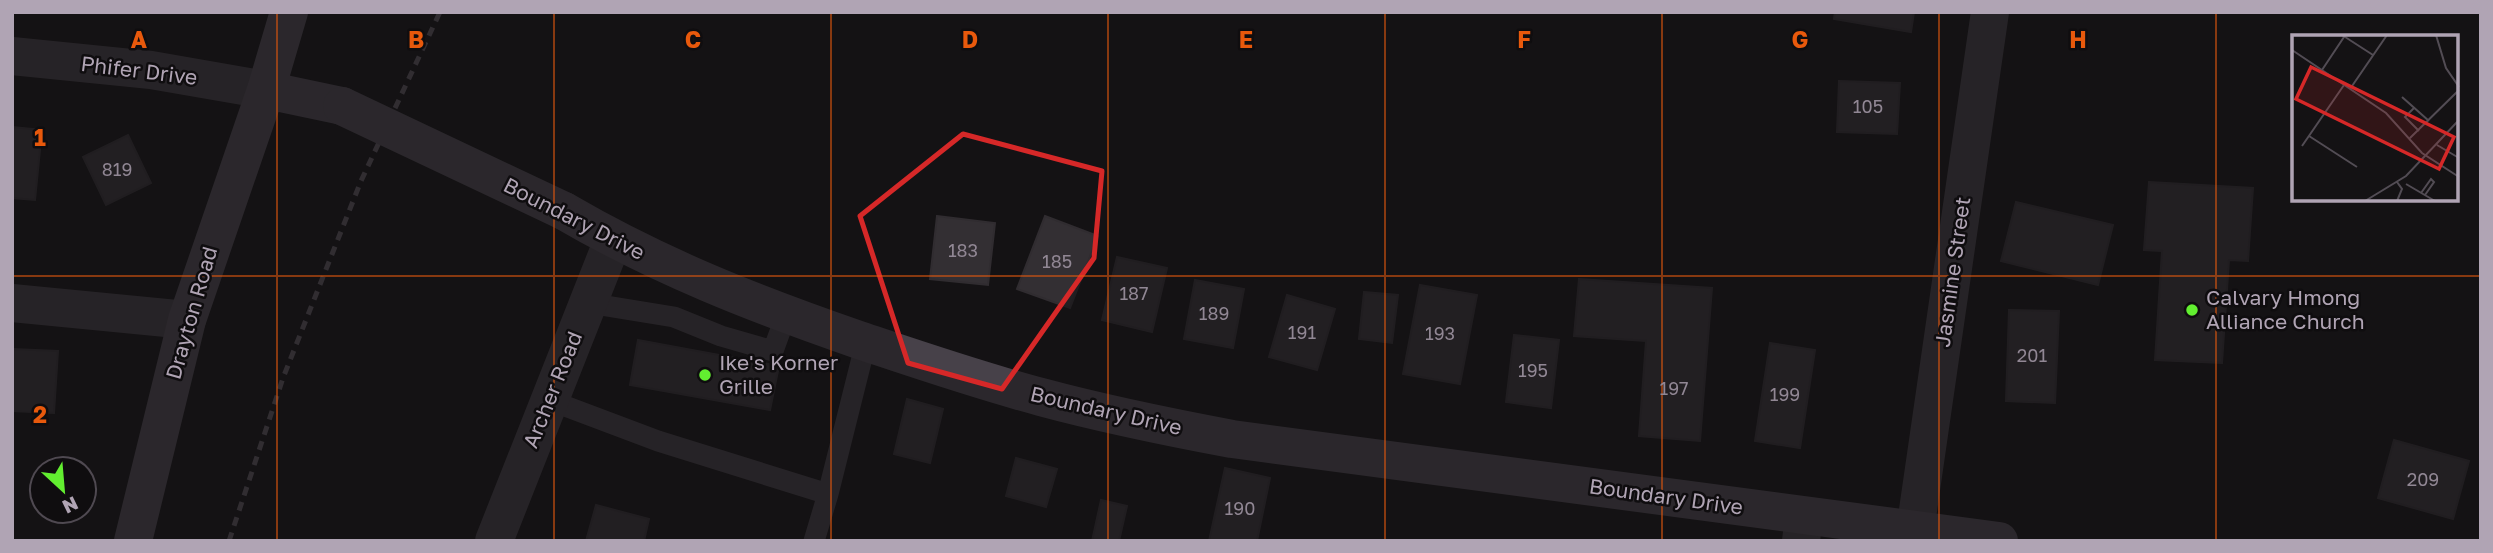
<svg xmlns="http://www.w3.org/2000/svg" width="2493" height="553" font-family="'Golos Text',sans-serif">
  <rect width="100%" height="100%" fill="#141214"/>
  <path fill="#332f33" stroke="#302c30" stroke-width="2" d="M1835,12H1914L1911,32L1834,19Z
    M1839,81L1900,83L1897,134L1837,132Z
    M12,127L42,130L35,200L12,198Z
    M128,135L151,183L106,205L83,157Z
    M2149,182L2253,188L2248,261L2229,260L2222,363L2155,360L2162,251L2144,250Z
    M2016,202L2113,225L2098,285L2001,261Z
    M937,216L995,223L988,285L930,279Z
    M1045,216L1098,236L1070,308L1017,289Z
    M1117,257L1167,268L1152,332L1102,320Z
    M1579,279L1712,288L1700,441L1639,436L1646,341L1574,336Z
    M1195,280L1244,289L1233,348L1184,339Z
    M1420,285L1477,295L1460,384L1403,374Z
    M1364,292L1398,295L1392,343L1359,339Z
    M1287,295L1335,309L1317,370L1269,357Z
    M2009,310L2059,311L2055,403L2006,401Z
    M1514,335L1559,340L1551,408L1506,402Z
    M638,340L779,366L770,410L630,385Z
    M1770,343L1815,350L1800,448L1755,441Z
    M12,349L58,351L54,413L12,411Z
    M907,399L943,409L930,463L894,454Z
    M2394,440L2469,461L2453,519L2378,498Z
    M1016,458L1057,469L1046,507L1006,496Z
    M1225,468L1270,478L1257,541H1209Z
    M1101,500L1127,506L1119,541H1092Z
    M596,505L649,519L644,541H586Z"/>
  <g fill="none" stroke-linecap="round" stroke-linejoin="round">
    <path stroke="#3d383e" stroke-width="21" d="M588,303L674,317L721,336L773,351L786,315
      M549,400L658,441L828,494L814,541
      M828,494L866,342"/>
    <path stroke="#3d383e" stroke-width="38" d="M12,56L151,70L266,90
      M12,303L187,320
      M1915,531L1990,12
      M494,541L613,240
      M1801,541L1804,516"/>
    <path stroke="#474149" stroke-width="38" d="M266,90L342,106
      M564,211C660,267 755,304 859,340C919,360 980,381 1041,397C1104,414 1168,427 1232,439L1999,541
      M133,541L187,320L266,90L289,12"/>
    <path stroke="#544e56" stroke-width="5" stroke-dasharray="9 7" stroke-linecap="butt" d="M229,541L283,378L361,181L440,12"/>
    <path stroke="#474149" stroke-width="38" d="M342,106L564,211"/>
  </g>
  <path d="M0 0H2493V553H0ZM963,134L1102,171L1094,258L1002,389L908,363L860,216Z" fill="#141214" fill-opacity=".55" fill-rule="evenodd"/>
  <path fill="none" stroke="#d62828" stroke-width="5" stroke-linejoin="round" d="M963,134L1102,171L1094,258L1002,389L908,363L860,216Z"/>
  <path fill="none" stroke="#e8590c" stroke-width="2" stroke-opacity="0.55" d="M277,12V541M554,12V541M831,12V541M1108,12V541M1385,12V541M1662,12V541M1939,12V541M2216,12V541M12,276H2481"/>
  <g fill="#62ee30" stroke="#0f0d0f" stroke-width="2.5">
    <circle cx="2192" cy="310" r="7"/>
    <circle cx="705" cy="375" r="7"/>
  </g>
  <g text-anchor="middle" stroke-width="5" stroke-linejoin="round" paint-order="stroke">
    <g font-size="18" fill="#918794">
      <text x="1868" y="113">105</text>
      <text x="117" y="176">819</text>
      <text x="963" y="257">183</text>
      <text x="1057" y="268">185</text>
      <text x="1134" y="300">187</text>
      <text x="1214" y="320">189</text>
      <text x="1302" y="339">191</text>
      <text x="1440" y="340">193</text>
      <text x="2032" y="362">201</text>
      <text x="1533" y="377">195</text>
      <text x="1674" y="395">197</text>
      <text x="1785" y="401">199</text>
      <text x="2423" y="486">209</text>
      <text x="1240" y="515">190</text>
    </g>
    <g font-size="21" fill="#b0a4b4" stroke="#0f0d0f">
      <text transform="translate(139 71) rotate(7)" y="7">Phifer Drive</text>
      <text transform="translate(574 219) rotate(27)" y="7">Boundary Drive</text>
      <text transform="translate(1953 272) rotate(-82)" y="7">Jasmine Street</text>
      <text transform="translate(192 313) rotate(-74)" y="7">Drayton Road</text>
      <text transform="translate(553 390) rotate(-68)" y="7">Archer Road</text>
      <text transform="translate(1106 411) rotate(13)" y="7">Boundary Drive</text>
      <text transform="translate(1666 497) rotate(8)" y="7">Boundary Drive</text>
    </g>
    <g font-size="21" fill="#b0a4b4" stroke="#0f0d0f" text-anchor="start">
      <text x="2206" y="305">Calvary Hmong<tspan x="2206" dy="24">Alliance Church</tspan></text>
      <text x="719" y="370">Ike's Korner<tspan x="719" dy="24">Grille</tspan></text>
    </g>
  </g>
  <g transform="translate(2292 35)">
    <rect width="166" height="166" fill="#141214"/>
    <path fill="none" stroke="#524c54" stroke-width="2" d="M50,0L81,20M144,0L154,33L167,52M0,15L94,78L130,118L167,142M30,35L52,2M58,54L95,0M110,62L137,86M122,73L113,82L127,96M17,101L65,132M118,103L167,55M145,110L167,123M10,111L52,50M114,149L143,166M129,158L139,144L142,147L133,160M73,166L114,141L167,85M105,166L110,154L105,147"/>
    <path fill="#d62828" fill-opacity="0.15" stroke="#d62828" stroke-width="3.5" d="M19,32L162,102L147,134L4,64Z"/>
    <rect width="166" height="166" fill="none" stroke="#b0a4b4" stroke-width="3.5"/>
  </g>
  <g font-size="23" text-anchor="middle" font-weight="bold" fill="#e8590c" stroke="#0f0d0f" stroke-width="5" stroke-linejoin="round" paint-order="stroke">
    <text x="139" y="48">A</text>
    <text x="416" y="48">B</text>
    <text x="693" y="48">C</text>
    <text x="970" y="48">D</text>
    <text x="1246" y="48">E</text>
    <text x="1524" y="48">F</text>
    <text x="1800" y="48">G</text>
    <text x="2078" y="48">H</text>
    <text x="40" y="146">1</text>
    <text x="40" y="423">2</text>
  </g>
  <rect width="2493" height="553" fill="none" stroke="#b0a4b4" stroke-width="28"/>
  <g transform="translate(63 490) rotate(154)"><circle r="33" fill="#0f0d0f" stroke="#4f4951" stroke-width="2"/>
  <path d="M0-5L12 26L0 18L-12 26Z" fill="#62ee30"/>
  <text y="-10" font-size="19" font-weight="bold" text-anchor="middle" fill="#b0a4b4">N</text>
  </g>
</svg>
